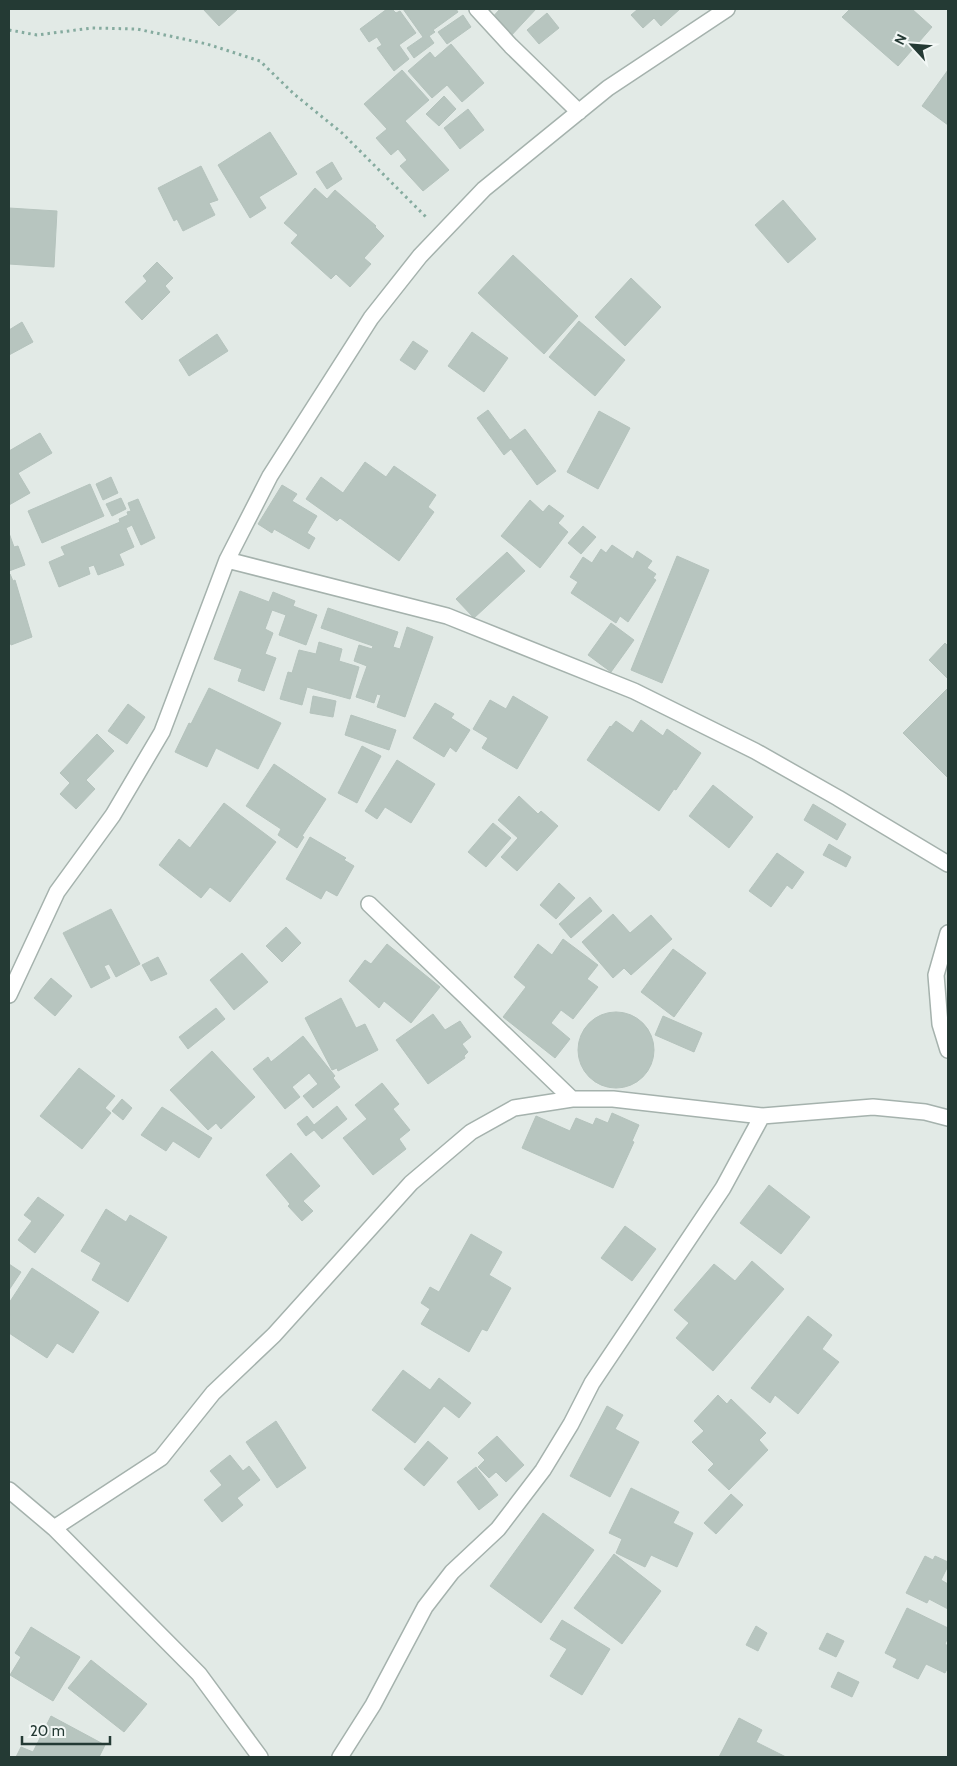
<svg xmlns="http://www.w3.org/2000/svg" width="957" height="1766" font-family="Cabin,sans-serif">
  <rect width="100%" height="100%" fill="#e2eae6"/>
  <path fill="#b7c5bf" stroke="#b5c3bd" d="M203,9H238L219,26Z
    M387,9H392L396,13L400,11L416,33L399,45L409,59L394,71L377,48L382,45L377,37L369,42L360,29Z
    M403,9H456L458,12L433,30L435,32L429,36L434,43L414,58L407,48L423,37Z
    M500,9H536L509,38L490,20Z
    M638,9H680L661,26L654,18L643,28L631,15Z
    M850,9H912L932,27L898,66L842,17Z
    M547,13L559,28L539,44L527,30Z
    M463,15L471,27L447,44L438,32Z
    M451,44L484,83L462,102L447,85L432,98L408,71L430,52L435,58Z
    M402,70L429,100L405,121L449,170L423,191L400,166L407,160L398,149L391,155L376,138L387,129L364,104Z
    M948,70V125L922,106Z
    M444,96L456,109L439,126L426,114Z
    M468,109L484,130L460,149L444,128Z
    M270,132L297,174L259,197L266,208L250,218L218,165Z
    M332,162L342,179L327,189L316,172Z
    M201,166L218,200L209,203L215,215L183,231L177,219L174,221L158,188Z
    M315,188L327,199L335,190L376,226L375,227L384,236L364,258L371,264L350,287L336,274L331,279L291,243L298,235L284,223Z
    M783,200L816,239L788,263L755,225Z
    M9,208L57,211L54,267L9,264Z
    M513,255L578,316L544,354L478,293Z
    M157,262L173,278L165,286L170,292L142,320L125,302L147,281L143,276Z
    M631,278L661,307L625,346L595,317Z
    M579,321L625,360L595,396L549,357Z
    M22,322L33,342L9,355V330Z
    M472,332L508,358L484,392L448,366Z
    M217,334L228,351L189,376L179,360Z
    M413,341L428,351L415,370L400,360Z
    M488,410L510,440L525,429L556,471L537,485L511,449L504,455L477,418Z
    M599,411L630,428L598,489L567,472Z
    M40,433L52,453L18,473L30,493L9,505V451Z
    M365,462L386,477L394,466L436,495L428,507L434,512L399,561L340,518L337,521L306,499L321,477L343,493Z
    M111,477L118,493L103,500L96,484Z
    M90,484L104,516L42,543L28,511Z
    M282,485L297,494L292,501L317,516L307,533L315,538L309,549L274,529L272,533L258,524Z
    M121,498L126,509L112,516L106,504Z
    M138,499L155,538L141,545L132,525L126,528L134,547L119,554L124,565L98,575L94,565L88,567L90,574L59,587L49,562L65,555L61,547L120,522L119,519L128,515L127,512L131,511L128,503Z
    M530,500L543,512L549,505L564,516L558,523L568,532L540,568L501,536Z
    M583,526L596,537L581,554L568,543Z
    M9,533L14,547L18,546L25,565L9,571Z
    M612,545L633,559L637,551L652,561L647,568L656,574L653,578L656,580L628,622L620,616L616,623L571,593L578,582L570,577L583,557L592,563L601,549L606,553Z
    M507,552L525,571L474,618L456,599Z
    M677,556L709,570L662,683L631,670Z
    M10,574L13,581L15,580L32,637L11,645L9,639V575Z
    M240,591L269,602L273,592L295,601L293,606L317,615L306,645L279,635L286,615L272,610L265,629L273,633L265,654L276,658L264,691L238,681L242,669L214,659Z
    M328,608L398,632L393,647L400,649L407,627L433,637L405,717L377,707L381,695L377,694L374,703L356,697L367,666L354,661L359,645L372,649L373,646L321,628Z
    M611,623L634,640L611,672L588,655Z
    M319,642L342,649L339,661L359,667L350,699L307,687L302,705L280,699L288,672L292,673L299,650L316,654Z
    M945,643L948,646V679L929,660Z
    M209,688L281,723L258,769L216,748L207,767L175,752L189,723L191,724Z
    M948,688V778L903,733Z
    M313,696L336,701L333,717L310,713Z
    M513,696L548,717L517,769L482,748L488,738L473,729L490,700L506,709Z
    M435,703L454,714L451,718L470,730L456,752L450,747L444,757L413,738Z
    M128,704L145,717L127,744L108,731Z
    M351,715L396,730L389,750L345,735Z
    M641,720L663,736L667,729L701,753L676,790L674,789L659,811L587,760L610,726L611,727L616,721L633,733Z
    M97,734L114,751L86,780L95,789L76,809L60,794L70,783L60,773Z
    M362,746L381,756L357,803L338,793Z
    M397,760L435,784L411,823L385,807L377,819L365,811Z
    M274,764L326,799L302,836L304,837L297,848L278,835L281,829L246,806Z
    M713,785L753,817L729,848L689,816Z
    M519,796L538,814L541,811L558,826L517,871L501,857L518,838L498,820Z
    M224,803L276,842L230,902L210,887L201,898L159,865L179,839L190,848Z
    M813,804L846,824L837,840L804,820Z
    M493,823L511,838L486,867L468,852Z
    M310,837L346,858L344,860L354,866L337,896L326,890L321,899L286,879Z
    M829,844L851,857L846,867L823,855Z
    M777,853L804,872L792,889L787,885L771,907L749,891Z
    M559,883L575,898L556,919L540,905Z
    M590,897L602,911L571,938L559,924Z
    M111,909L140,964L116,977L109,964L104,966L110,978L91,988L63,933Z
    M613,914L630,933L651,915L672,939L631,975L624,968L613,978L582,942Z
    M286,927L301,943L282,962L266,946Z
    M563,939L598,965L587,979L598,987L573,1019L561,1010L551,1023L570,1039L555,1058L503,1017L526,987L514,977L538,944L552,955Z
    M387,944L440,987L411,1023L384,1001L379,1008L349,981L365,960L371,964Z
    M673,949L706,973L674,1017L641,992Z
    M242,953L268,982L234,1010L210,980Z
    M158,957L167,974L151,981L142,965Z
    M51,978L72,996L55,1016L34,998Z
    M341,998L356,1028L365,1024L378,1050L338,1071L337,1068L332,1070L305,1018Z
    M216,1008L225,1019L188,1049L179,1037Z
    M578 1050a38 38 0 1 1 76 0a38 38 0 1 1-76 0Z
    M433,1014L445,1030L460,1021L471,1037L462,1044L468,1052L464,1056L465,1058L428,1084L396,1040Z
    M663,1016L702,1033L694,1052L655,1035Z
    M303,1036L335,1076L333,1078L340,1087L313,1108L303,1096L318,1084L309,1073L292,1087L300,1097L285,1109L253,1069L268,1057L271,1062Z
    M212,1051L255,1097L221,1129L216,1123L208,1130L170,1090Z
    M79,1068L115,1096L105,1108L111,1113L82,1149L40,1116Z
    M382,1083L399,1104L393,1109L410,1130L399,1139L406,1149L373,1175L343,1138L367,1119L355,1105Z
    M122,1099L132,1108L123,1120L112,1111Z
    M337,1106L347,1119L322,1139L314,1130L306,1136L297,1124L307,1116L314,1125Z
    M162,1107L212,1138L199,1158L173,1141L166,1151L141,1135Z
    M612,1113L639,1125L632,1141L634,1142L613,1188L522,1148L536,1116L570,1131L576,1118L593,1125L596,1118L608,1123Z
    M291,1153L320,1186L303,1201L313,1211L302,1221L288,1206L290,1204L266,1175Z
    M769,1185L810,1217L781,1254L740,1223Z
    M38,1197L64,1215L35,1253L18,1240L32,1221L24,1215Z
    M106,1209L126,1222L130,1215L167,1237L128,1302L92,1280L101,1263L81,1251Z
    M625,1226L656,1249L632,1281L601,1258Z
    M471,1234L502,1252L489,1275L511,1288L487,1331L482,1329L469,1352L421,1324L430,1309L421,1303L430,1287L439,1292Z
    M752,1261L784,1289L713,1371L676,1338L689,1323L674,1310L714,1264L735,1281Z
    M9,1264L21,1272L9,1290Z
    M32,1268L99,1312L73,1353L57,1343L47,1358L9,1333V1317L10,1315L9,1313V1303Z
    M808,1316L832,1335L822,1349L839,1362L798,1414L775,1395L770,1403L751,1388Z
    M403,1370L430,1390L439,1378L471,1403L459,1418L444,1406L415,1443L372,1410Z
    M718,1395L727,1404L731,1399L766,1433L759,1440L768,1450L729,1490L708,1470L714,1464L692,1442L704,1431L694,1421Z
    M607,1406L623,1415L615,1429L639,1442L610,1497L570,1476Z
    M276,1421L306,1468L277,1488L246,1442Z
    M497,1436L524,1465L506,1482L496,1472L489,1478L478,1467L485,1460L478,1453Z
    M428,1441L448,1458L424,1486L404,1469Z
    M230,1455L243,1471L249,1466L260,1480L237,1498L243,1505L222,1522L204,1500L222,1485L210,1471Z
    M476,1467L498,1495L479,1510L457,1482Z
    M631,1488L679,1512L673,1523L693,1533L677,1567L651,1555L645,1567L616,1553L622,1539L609,1533Z
    M731,1494L743,1505L716,1534L704,1523Z
    M543,1513L594,1550L541,1623L490,1586Z
    M614,1554L661,1591L622,1644L574,1608Z
    M925,1556L933,1560L935,1556L948,1562V1566L941,1580L948,1584V1609L929,1599L927,1603L906,1593Z
    M907,1608L948,1628V1637L945,1644L948,1646V1667L945,1673L926,1664L918,1679L893,1667L897,1659L885,1653Z
    M562,1620L610,1649L582,1695L550,1676L567,1649L550,1639Z
    M756,1626L767,1633L758,1651L746,1645Z
    M31,1627L80,1657L53,1701L10,1675L21,1657L15,1653Z
    M827,1633L844,1641L836,1657L819,1649Z
    M91,1660L147,1704L124,1732L68,1688Z
    M838,1672L859,1682L852,1697L831,1687Z
    M51,1716L105,1745L99,1757H16L21,1747L33,1752Z
    M739,1718L762,1730L756,1742L786,1757H719Z"/>
  <g fill="none" stroke-linecap="round" stroke-linejoin="round">
    <g stroke="#a5b2ad" stroke-width="18">
      <path id="street" d="M477,9L511,46L579,112
        M227,560L447,616L634,691L755,751L838,798L948,864
        M369,904L572,1099
        M948,933L936,975L940,1024L948,1050
        M9,995L57,892L113,815L162,732L227,560L270,476L371,318L420,256L484,189L608,88L727,9
        M9,1490L54,1528L199,1674L260,1757
        M54,1528L161,1458L213,1393L274,1335L411,1183L471,1132L514,1108L572,1099H613L762,1116L873,1107L925,1112L948,1118
        M340,1757L373,1705L425,1607L452,1572L498,1529L543,1470L571,1424L592,1383L723,1188L762,1116"/>
    </g>
    <path stroke="#85ab9f" stroke-width="3" stroke-dasharray="2.5 4" stroke-linecap="butt" d="M9,30L37,35L92,28L137,29L207,44L260,61L294,94L342,133L426,217"/>
    <use href="#street" stroke="#fff" stroke-width="15"/>
  </g>
  <rect width="957" height="1766" fill="none" stroke="#243a34" stroke-width="20"/>
  <g transform="translate(912 45) rotate(296)" stroke="#f2f7f5" stroke-width="4" paint-order="stroke">
  <path d="M0-4L9 19L0 12L-9 19Z" fill="#243a34"/>
  <text y="-8" font-size="14" font-weight="bold" text-anchor="middle" fill="#243a34">N</text>
  </g>
  <path d="M22 1736v8h88v-8" fill="none" stroke="#243a34" stroke-width="2.5"/>
  <text x="30" y="1736" font-size="15" fill="#243a34" stroke="#f2f7f5" stroke-width="4" paint-order="stroke">20 m</text>
</svg>
